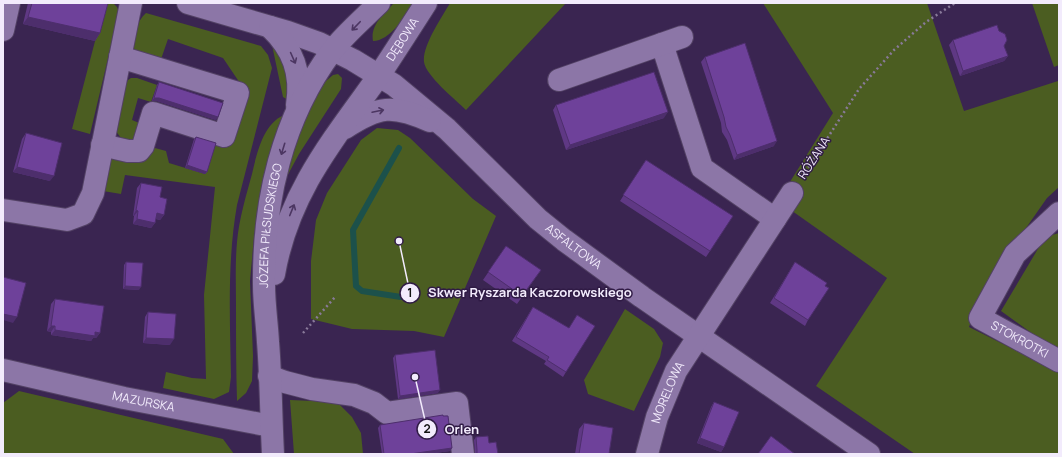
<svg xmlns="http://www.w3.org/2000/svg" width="1062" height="457" font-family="Manrope,sans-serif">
  <rect width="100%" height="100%" fill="#3a2551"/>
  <path fill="#4b5d21" d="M105,3H113L117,7L119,12L90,134L72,129Z
    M394,3H414C405,16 390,41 373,41C370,25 384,14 394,3Z
    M450,3H566L466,110C455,99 426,76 424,62C422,46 442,17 450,3Z
    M763,3H927L964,111L1058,81L1059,85V187L1047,198L982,291L969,327L1059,372V454H915L816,386L887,278L778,201L833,113Z
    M1032,3H1059V65L1054,67Z
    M146,13L261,46L268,55L272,68L237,205C227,262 230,320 231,377L229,392L214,399L163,388L166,372L192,378L206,379L204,295L215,187L125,175L121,194L103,191L109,161L113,156L137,161L155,148L166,151L169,163L205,174L215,144L248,95L223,58L168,39L159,65L134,50C134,38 136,21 146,13Z
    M272,45L289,65L288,100L283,97Z
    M338,74L342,78L341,89L299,154L284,182V162L320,86L333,75Z
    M131,78H137L157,85L151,102L138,98L132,120L144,125L134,141L121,138L115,130L126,84L128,80Z
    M284,115L259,213L254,237L250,281L253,356L252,381L246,393L237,401C236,369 236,338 236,306C236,285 235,264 237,242C239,219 246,196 252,174C257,153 263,124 284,115Z
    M377,128L398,130L410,138L473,199L496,216L444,337L414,331L352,329L311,319V261L316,220L327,193L361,140Z
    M1059,233V353L1001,311L1045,237Z
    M625,309L654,329L663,343L660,357L634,411L588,394L584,380Z
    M19,391L223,439L234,454H5L3,451V403Z
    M290,400L337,402L352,417L361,433L363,454H294Z"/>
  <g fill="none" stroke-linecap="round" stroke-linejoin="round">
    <path stroke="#1c514b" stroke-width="6" d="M399,148L353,230L356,286L362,291L401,297"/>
    <g stroke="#534265" stroke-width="24">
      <g id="minor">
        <path id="s1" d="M188,3L288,32L319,43L353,60L394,85L447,129L538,219L564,240L642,297L869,454"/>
        <path d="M270,27C293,49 302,73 297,105"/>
        <path d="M3,30L9,3"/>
        <path d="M662,44L702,168L775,219"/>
        <path d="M559,80L682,37"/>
        <path d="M345,128C379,106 392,104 430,121"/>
        <path d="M102,145L128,151H139L143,146L153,113L224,136L238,93L120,57"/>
        <path d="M3,210L67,220L83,214L93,193L131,3"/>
        <path id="s2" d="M1059,213L1015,254L980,318L1059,361"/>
        <path id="s3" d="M274,274C288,194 332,141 378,77C394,53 410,28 426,3"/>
        <path id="s4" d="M3,370L124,398L271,426"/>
        <path d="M269,376L285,382L312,389L354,395L374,403L387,413L457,403L463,454"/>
        <path id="s5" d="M273,454C271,417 271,379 268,342C267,323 264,304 264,285C263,202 282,118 332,51C344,35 365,17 379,3"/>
        <path id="s6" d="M647,454L657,417L676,371L792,193"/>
      </g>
    </g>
    <path stroke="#897a9a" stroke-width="2.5" stroke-dasharray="2 3" stroke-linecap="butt" d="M803,176L859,89L894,50L926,22L955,3
      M303,333L336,296"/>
    <use href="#minor" stroke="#8c76a7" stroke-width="22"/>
  </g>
  <path fill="#5f3884" d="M28,3H108L100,33L95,41L23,24Z
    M953,40L1004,46L1008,56L1004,61L960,76L949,45Z
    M705,57L774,146L734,160L727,140L722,132L721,123L701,62Z
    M159,82L216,120L157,101H152L157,85Z
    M556,105L664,118L566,150L553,110Z
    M26,133L50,181L13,172L22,139Z
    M196,137L207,172L205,174L185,168L194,139Z
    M646,160L710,251L706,257L620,201Z
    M141,183L160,197L164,215L160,220L156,219L155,223L151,228L133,224L134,216H133L137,188Z
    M506,246L541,270L517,304L483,280Z
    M126,262L139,290L123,289L124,265Z
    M795,262L808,320L805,326L770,303Z
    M55,299L100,333L96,338H93L91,341L51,335V332L47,331L51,304Z
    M533,307L566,372L563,377L544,364L546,361L512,341Z
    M148,312L170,345L143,343L145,317Z
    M395,355L438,393L398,399L393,358Z
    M714,402L724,447L721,452L697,443L711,407Z
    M584,423L609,454H575L579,429Z
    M380,425L452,448L450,451L427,454H382L378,428Z
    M476,437L489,443L498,454H475L474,440Z"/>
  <path fill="#4d2e6c" d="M28,17L100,33L95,41L23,24Z
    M1008,56L1004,61L960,76L963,71Z
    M154,98H159L218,117L216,120L157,101H152Z
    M668,112L664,118L566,150L570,145Z
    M777,141L774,146L734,160L737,155Z
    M187,165L207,172L205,174L185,168Z
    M17,167L54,176L50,181L13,172Z
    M136,210L138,211L134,216H133Z
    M157,213L164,215L160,220L153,218Z
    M137,219L155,223L151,228L133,224Z
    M125,286L141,287L139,290L123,289Z
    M3,314L17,317L13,323L3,320Z
    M51,326H55L51,332L47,331Z
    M55,330L95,332L100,333L96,338H93L91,341L51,335Z
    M146,338L174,339L170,345L143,343Z
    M440,390L438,393L398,399L400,396Z
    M700,438L724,447L721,452L697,443Z
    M452,448L450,451L427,454H410Z"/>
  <path fill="#6e419a" stroke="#4d2e6c" d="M32,3H108L100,33L28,17Z
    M997,25L999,31L1005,34L1007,40L1004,46L1008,56L963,71L953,40Z
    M745,43L777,141L737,155L730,135L726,127L724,117L705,57Z
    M654,72L668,112L570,145L556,105Z
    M159,82L223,103L218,117L159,98H154Z
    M26,133L62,143L54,176L17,167Z
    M196,137L216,143L207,172L187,165Z
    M646,160L733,216L710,251L623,195Z
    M141,183L162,187L160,197L167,199L164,215L157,213L155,223L137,219L138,211L136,210Z
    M506,246L541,270L522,296L488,272Z
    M126,262L143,263L141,287L125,286Z
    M795,262L827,283L825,286L829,288L808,320L774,298Z
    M3,277L26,283L17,317L3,314Z
    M55,299L104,306L100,333L95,332V336L55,330V326H51Z
    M533,307L569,328L577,315L595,326L566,372L547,360L549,357L516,337Z
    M148,312L176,314L174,339L146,338Z
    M435,350L440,390L400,396L395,355Z
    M714,402L739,412L724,447L700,438Z
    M443,415V416H448L452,448L410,454H384L380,425Z
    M584,423L613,428L609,454H579Z
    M488,436L489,443L496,442L498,454H477V450L476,437Z
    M771,436L795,454H758Z"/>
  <defs><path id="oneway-shaft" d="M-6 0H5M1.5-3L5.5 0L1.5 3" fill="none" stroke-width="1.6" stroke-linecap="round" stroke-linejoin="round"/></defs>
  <g stroke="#4c3662">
    <use href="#oneway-shaft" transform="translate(356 26) rotate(134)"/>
    <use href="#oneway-shaft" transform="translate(293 58) rotate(66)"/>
    <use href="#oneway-shaft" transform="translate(378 111) rotate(-12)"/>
    <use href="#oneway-shaft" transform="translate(283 149) rotate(107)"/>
    <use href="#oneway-shaft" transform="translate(292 210) rotate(-68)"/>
  </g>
  <g text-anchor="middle" stroke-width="3" stroke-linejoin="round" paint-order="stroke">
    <g font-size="12" fill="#f2ebfc" stroke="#301b45">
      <text dy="4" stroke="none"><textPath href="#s3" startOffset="270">DĘBOWA</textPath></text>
      <text transform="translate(814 158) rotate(-57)" y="4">RÓŻANA</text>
      <text dy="4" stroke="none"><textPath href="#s5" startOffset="229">JÓZEFA PIŁSUDSKIEGO</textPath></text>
      <text dy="4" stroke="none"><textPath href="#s1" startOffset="465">ASFALTOWA</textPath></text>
      <text dy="4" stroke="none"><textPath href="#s2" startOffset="178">STOKROTKI</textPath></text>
      <text dy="4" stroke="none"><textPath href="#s6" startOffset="65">MORELOWA</textPath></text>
      <text dy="4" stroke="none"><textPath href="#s4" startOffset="144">MAZURSKA</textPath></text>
    </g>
  </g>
  <path fill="none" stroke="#f2ebfc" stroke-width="1.5" d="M399 241L410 293M415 377L427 429"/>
  <g fill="#f2ebfc" stroke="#301b45" stroke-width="1.5">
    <circle cx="399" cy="241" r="4"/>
    <circle cx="415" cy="377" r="4"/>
    <circle cx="410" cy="293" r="10"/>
    <circle cx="427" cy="429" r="10"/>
  </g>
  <g font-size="12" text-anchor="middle" font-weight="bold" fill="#111">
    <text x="410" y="297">1</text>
    <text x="427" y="433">2</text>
  </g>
  <g font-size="13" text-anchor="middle" font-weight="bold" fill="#f2ebfc" stroke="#301b45" stroke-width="3" stroke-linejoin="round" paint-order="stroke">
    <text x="530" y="297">Skwer Ryszarda Kaczorowskiego</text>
    <text x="462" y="434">Orlen</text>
  </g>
  <rect width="1062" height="457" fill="none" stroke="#f2ebfc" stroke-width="8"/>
</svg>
